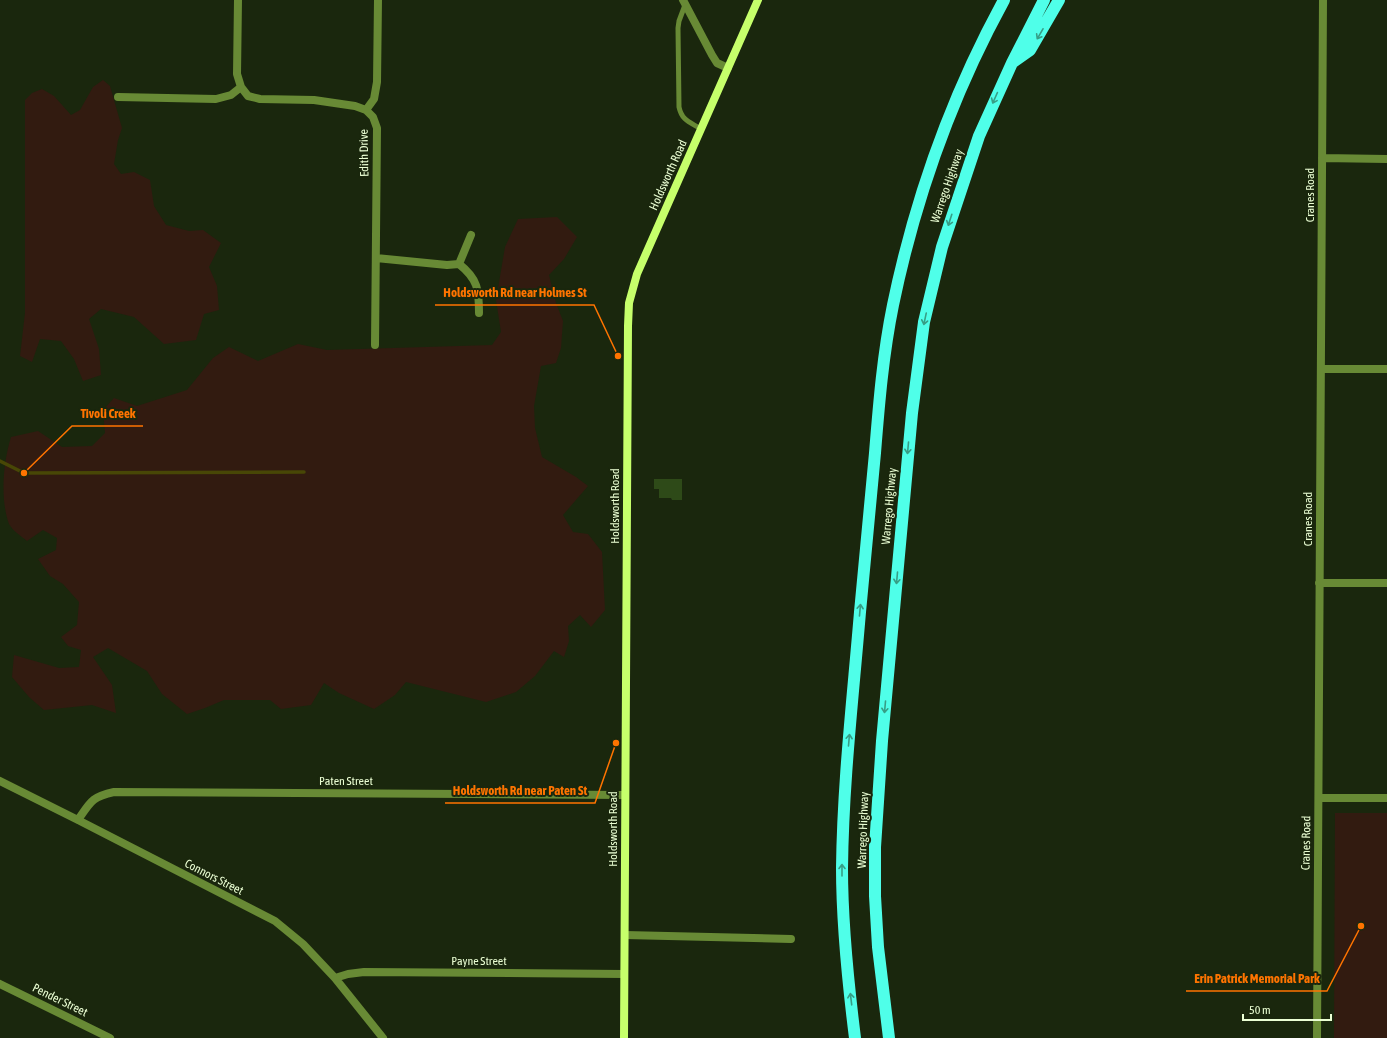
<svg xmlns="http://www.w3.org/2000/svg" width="1387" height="1038" font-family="'Asap Condensed',sans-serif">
  <rect width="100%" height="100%" fill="#1a270d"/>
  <path fill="#321b10" d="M103,80L110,86L122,128L118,140L114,164L121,174L134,172L150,180L154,206L166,225L189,231L203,230L221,243L209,267L217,286L219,310L204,314L196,340L164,344L134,317L101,309L89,319L99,349L101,375L83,381L74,359L61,341L40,339L32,362L20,356L25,313V100L32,93L42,89L54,96L71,115L80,110L93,87Z
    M557,217L577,237L564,259L549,275L556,303L563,321L561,348L556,363L541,366L534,406L535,428L542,457L576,477L588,486L563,515L573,532L588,534L602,552L605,610L591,627L580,615L568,626L569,641L564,657L554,651L535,676L516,692L486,702L406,682L395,695L374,709L339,693L324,683L311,705L281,709L270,700H224L205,708L187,714L162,694L147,671L108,648L93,657L112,685L116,713L92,705L44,710L29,697L12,677L14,655L59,668L79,667L81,650L68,646L61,637L77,625L79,602L63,584L50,576L38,559L56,550L57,538L43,530L27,541C21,536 13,531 9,524C0,499 3,463 11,437L38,431L62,447L92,446L105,433L103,410L114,398L137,406L187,390L213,358L229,347L258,361L298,344L327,350L492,345L501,332L496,300L505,247L518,219Z
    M1335,813H1387V1038H1334Z"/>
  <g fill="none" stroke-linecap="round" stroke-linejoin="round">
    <path stroke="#484706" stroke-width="3.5" d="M0,461L24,473L304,472"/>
  </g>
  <path fill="#2e4a18" d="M654,479H682V500H672L671,498H659V489H654Z"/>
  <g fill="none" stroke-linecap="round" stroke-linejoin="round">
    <path stroke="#688a35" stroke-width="5" d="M685,5L679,21L678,28L679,107C682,121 690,122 701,129"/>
    <path stroke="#688a35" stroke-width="8" d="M238,0L237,74L241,87L248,96L260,99L314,100L355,106L366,110L373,117L377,128L375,345
      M683,0L712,55L717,63L728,68
      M118,97L216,99L231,95L241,87
      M366,110L374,99L377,82L378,0
      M1322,158L1387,159
      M376,258L447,265L459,264L471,235
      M459,264C478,279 479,290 479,313
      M1321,369H1387
      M1319,583H1387
      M0,781L78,820L275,921L303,944L335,978L383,1038
      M1319,798H1387
      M78,820C91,801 92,797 114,792L625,795
      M625,935L791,939
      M335,978L348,974L364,972L624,974
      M0,984L110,1038
      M1317,1038L1323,0"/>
    <path stroke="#c6ff6b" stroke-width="8" d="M624,1038L628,326L629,303L637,274L758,0"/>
    <path stroke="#4fffe9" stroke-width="12" d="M1013,62L1030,50L1059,0
      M855,1038C848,982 842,925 842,868C843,782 853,697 860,612C865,559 870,506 875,453C879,403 883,354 893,305C915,199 952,95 1004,0
      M889,1038L878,947L875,896V847L882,741L912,413L924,322L942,247L979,136L1012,63L1044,0"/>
  </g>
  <defs><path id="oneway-shaft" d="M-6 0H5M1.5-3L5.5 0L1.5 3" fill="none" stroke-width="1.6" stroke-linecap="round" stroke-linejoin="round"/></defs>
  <g stroke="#379e86">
    <use href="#oneway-shaft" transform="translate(1040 34) rotate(120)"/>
    <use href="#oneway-shaft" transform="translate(995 98) rotate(114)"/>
    <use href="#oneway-shaft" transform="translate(950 220) rotate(108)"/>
    <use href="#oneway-shaft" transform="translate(925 319) rotate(102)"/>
    <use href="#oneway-shaft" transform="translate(908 448) rotate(95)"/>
    <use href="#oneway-shaft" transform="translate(897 578) rotate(95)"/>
    <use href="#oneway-shaft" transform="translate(860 610) rotate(-85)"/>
    <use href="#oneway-shaft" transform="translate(885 707) rotate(95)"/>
    <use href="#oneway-shaft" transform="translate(849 740) rotate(-85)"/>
    <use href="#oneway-shaft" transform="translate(842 870) rotate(-90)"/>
    <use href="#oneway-shaft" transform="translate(851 999) rotate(-97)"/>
  </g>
  <g text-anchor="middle" stroke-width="4" stroke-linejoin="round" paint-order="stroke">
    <g font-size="12" fill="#ebffd4" stroke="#1a270d">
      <text transform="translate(364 153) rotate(-91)" y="4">Edith Drive</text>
      <text transform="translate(668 175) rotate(-66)" y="4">Holdsworth Road</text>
      <text transform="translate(947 186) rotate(-71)" y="4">Warrego Highway</text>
      <text transform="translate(1310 195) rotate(-90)" y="4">Cranes Road</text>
      <text transform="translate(615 506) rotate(-90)" y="4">Holdsworth Road</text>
      <text transform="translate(889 506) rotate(-85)" y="4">Warrego Highway</text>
      <text transform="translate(1308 519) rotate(-90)" y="4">Cranes Road</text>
      <text x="346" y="785">Paten Street</text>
      <text transform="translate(613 829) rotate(-90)" y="4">Holdsworth Road</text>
      <text transform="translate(863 830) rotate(-88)" y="4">Warrego Highway</text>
      <text transform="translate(1306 843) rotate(-89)" y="4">Cranes Road</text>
      <text transform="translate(214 877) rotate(27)" y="4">Connors Street</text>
      <text x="479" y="965">Payne Street</text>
      <text transform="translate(60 1000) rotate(26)" y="4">Pender Street</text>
    </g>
  </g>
  <path fill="none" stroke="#ff7400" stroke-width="1.5" d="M618 356L594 305H435M24 473L72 426H143M616 743L595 803H445M1361 926L1327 991H1186"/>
  <g fill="#ff7400" stroke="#1a270d" stroke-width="1.5">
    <circle cx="618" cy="356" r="4"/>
    <circle cx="24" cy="473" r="4"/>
    <circle cx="616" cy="743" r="4"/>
    <circle cx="1361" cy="926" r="4"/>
  </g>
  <g font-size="13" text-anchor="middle" font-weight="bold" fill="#ff7400" stroke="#1a270d" stroke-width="4" stroke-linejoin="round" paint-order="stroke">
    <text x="515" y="297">Holdsworth Rd near Holmes St</text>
    <text x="108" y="418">Tivoli Creek</text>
    <text x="520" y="795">Holdsworth Rd near Paten St</text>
    <text x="1257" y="983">Erin Patrick Memorial Park</text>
  </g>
  <path d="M1243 1014v6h88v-6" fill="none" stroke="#ebffd4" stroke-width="2"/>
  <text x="1249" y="1014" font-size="12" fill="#ebffd4" stroke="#1a270d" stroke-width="3" paint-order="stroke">50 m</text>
</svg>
